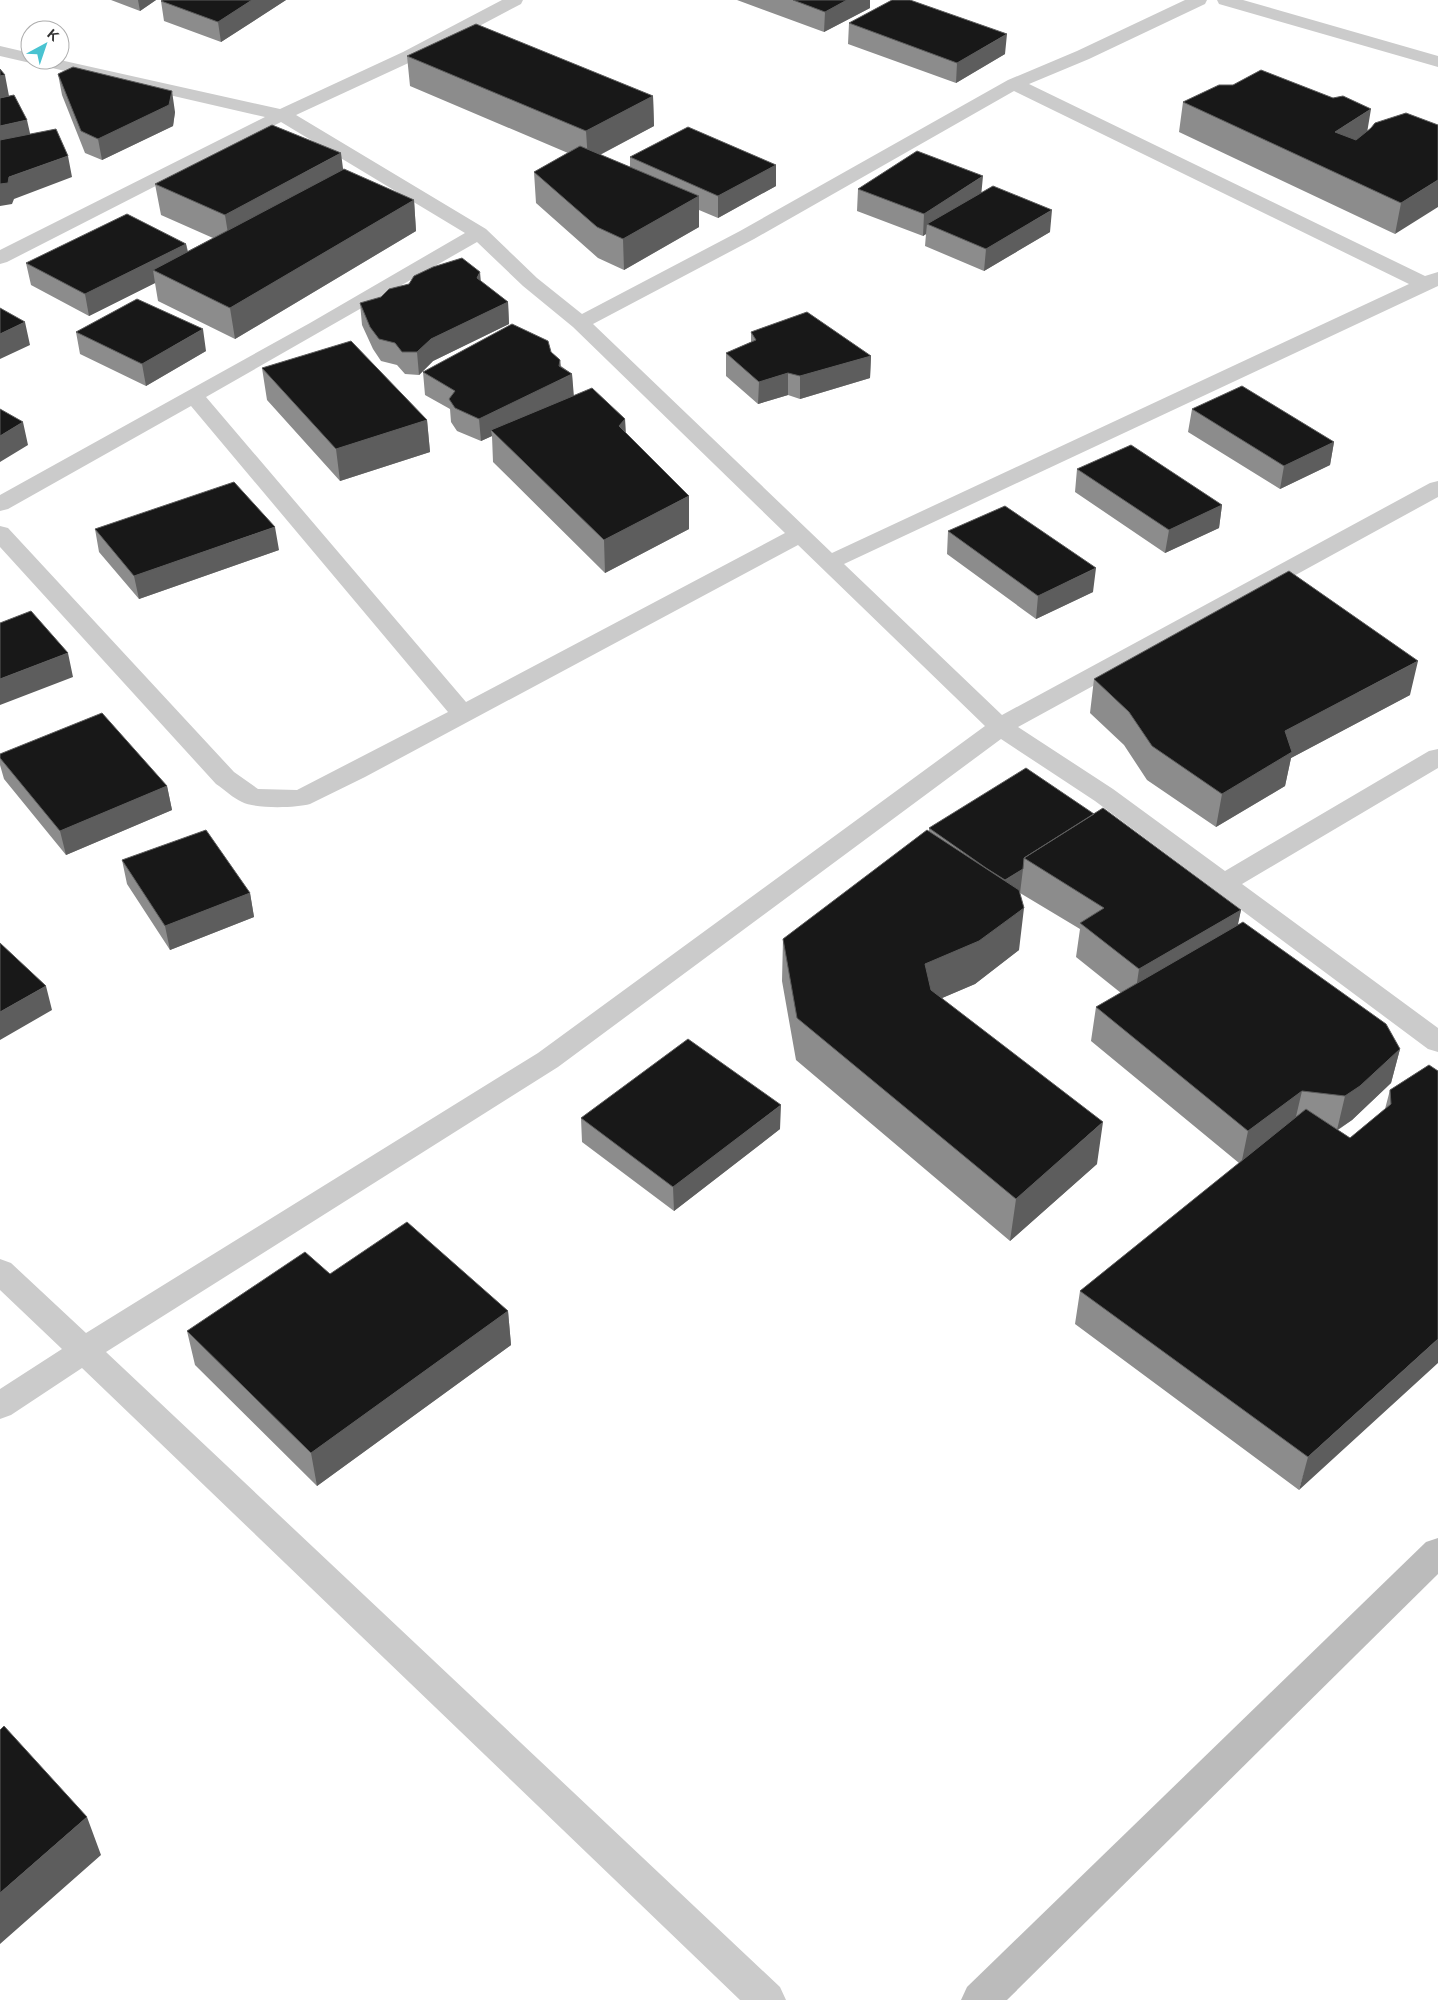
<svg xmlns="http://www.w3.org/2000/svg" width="1438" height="2000" font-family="Arial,sans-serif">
  <rect width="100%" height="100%" fill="#fff"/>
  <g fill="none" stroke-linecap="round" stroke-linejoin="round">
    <path fill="#cbcbcb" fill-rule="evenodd" d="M502,0H523L521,4L415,60L296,115L486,229L537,278L582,314L740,231L1008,80L1077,51L1185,0H1207L1205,4L1089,59L1029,84L1425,276L1438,272V286L844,564L1002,715L1430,483L1438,481V497L1018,727L1113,789L1225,871L1429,751L1438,749V768L1242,884L1438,1028V1052L1428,1049L1095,801L1001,739L558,1067L106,1352L780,1987L786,2000H740L82,1368L11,1415L0,1419V1389L62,1349L0,1290V1259L11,1263L86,1333L538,1053L985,726L798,545L365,777L310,804C296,808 255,809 242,802C233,798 225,790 216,784L0,547V526L8,528L234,772L258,789L297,790L448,712L191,406L8,509L0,511V495L310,323L465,233L281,122L7,262L0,264V250L265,117L0,56V46L30,53V60H60L280,109L403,52ZM1014,91L1409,284L832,553L593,324L754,239ZM477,242L523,286L573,327L785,533L466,702L206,397Z
      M1217,0H1243L1438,56V67L1219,4Z"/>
    <path fill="#bbb" fill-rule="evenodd" d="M1438,1538V1574L1007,2000H961L967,1987L1426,1542Z"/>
  </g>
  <path fill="#8c8c8c" d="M111,0H156L140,11Z
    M163,0H286L221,42L164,21L161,1Z
    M737,0H870V8L824,32Z
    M849,23L1005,54L956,83L848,44Z
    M407,56L653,96L654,126L600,155L630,167V157L776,165V186L718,218L699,210V227L624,270L598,258L536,203L534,172L568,153L410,86Z
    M58,74L175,112L173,126L102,160L85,153L62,95Z
    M1183,102L1367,131L1438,125L1395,234L1179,132Z
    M343,170L414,200L416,231L235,339L158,301L155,283L89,316L31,285L26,263L186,244L188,251L213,238L161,215L155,184Z
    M858,189L981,192L1050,232L984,271L925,246L926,234L923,236L857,211Z
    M481,282L508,302L509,324L433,361L419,375L405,374L397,365L381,361L373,349L362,325L360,303Z
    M76,332L206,351L146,386L80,354Z
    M751,332L871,356L870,378L800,399L788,395L758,404L726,376V353L751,342Z
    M551,352L560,360L561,366L572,374L573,396L625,419L626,433L689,529L605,573L493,462L492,436L481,441L457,431L451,422L450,409L425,395L423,372Z
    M262,368L427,420L430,452L340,481L267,400Z
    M1192,409L1334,442L1330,465L1280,489L1188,432Z
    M1077,469L1222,505L1219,528L1165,553L1075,492Z
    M95,529L279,550L139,599L99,552Z
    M948,531L1093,592L1036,619L947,554Z
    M1094,679L1410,695L1291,758L1285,786L1216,827L1147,780L1124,745L1090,713Z
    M0,754L167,786L172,810L66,855L4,779L0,765Z
    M929,828L1241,910L1237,926L1400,1049L1391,1083L1352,1120L1338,1130L1350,1138L1385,1109L1390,1090L1429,1065L1299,1490L1075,1324L1080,1291L1239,1163L1091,1041L1096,1007L1121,993L1076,957L1080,929L1020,893L1019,950L975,984L942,998L1097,1164L1010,1241L796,1060L782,981L783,939L929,831Z
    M122,860L250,893L254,917L170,950L127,884Z
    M581,1118L780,1129L674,1211L582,1142Z
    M330,1274L508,1311L511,1345L317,1486L195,1365L187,1331Z"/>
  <path fill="#5d5d5d" d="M138,0H156L140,11Z
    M252,0H286L221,42L218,22Z
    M847,0H870V8L824,32L825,12Z
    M1007,34L1005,54L956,83L957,63Z
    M5,75L9,96L0,98V76Z
    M172,91L175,112L173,126L102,160L98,139Z
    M653,96L654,126L588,161L586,131Z
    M1371,109L1366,139L1330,162L1335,132Z
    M27,120L32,142L0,148V126Z
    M341,153L345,184L230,246L225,215Z
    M68,156L72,177L14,199L12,204L0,206V184L9,177Z
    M776,165V186L718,218V196Z
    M983,176L981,197L927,224L926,234L923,236L924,214Z
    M1438,180V207L1395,234L1401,203Z
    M699,196V227L624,270L623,239Z
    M414,200L416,231L235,339L230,308Z
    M1052,210L1050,232L984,271L986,249Z
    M186,244L190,266L153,270L155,283L89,316L85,294Z
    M480,272L482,294L477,278Z
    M508,302L509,324L433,361L419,375L417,352L431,339Z
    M25,322L30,345L0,359V334Z
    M203,329L206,351L146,386L142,364Z
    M871,356L870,378L800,399V376Z
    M560,360L561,380L572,374L574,397L491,430L492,436L481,441L479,419L559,366Z
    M788,373V395L758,404L759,382Z
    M625,419L626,451L619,426Z
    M427,420L430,452L340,481L336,449Z
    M23,422L28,445L0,462V436Z
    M1334,442L1330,465L1280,489L1284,466Z
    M689,496V529L605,573L604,540Z
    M1222,505L1219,528L1165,553L1169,530Z
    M275,527L279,550L139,599L134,576Z
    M1096,568L1093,592L1036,619L1038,596Z
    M68,653L73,677L0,705V679Z
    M1418,661L1410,695L1291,758L1285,786L1216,827L1222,794L1285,731Z
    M167,786L172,810L66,855L60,831Z
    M1023,869L1020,893L1002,905L1004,881Z
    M250,893L254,917L170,950L165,926Z
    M1024,908L1019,950L975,984L921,1007L925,964Z
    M1241,910L1234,944L1134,1003L1139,969Z
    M46,986L52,1010L0,1040V1012Z
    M1400,1049L1391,1083L1352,1120L1337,1130L1345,1096Z
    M1302,1091L1294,1125L1241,1165L1248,1131Z
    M781,1105L780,1129L674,1211L673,1187Z
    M1103,1122L1097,1164L1010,1241L1016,1199Z
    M508,1311L511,1345L317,1486L311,1453Z
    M1438,1339V1363L1299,1490L1308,1457Z
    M87,1817L101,1855L0,1944V1893Z"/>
  <path fill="#181818" stroke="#5d5d5d" d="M163,0H252L218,22L161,1Z
    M793,0H847L825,12Z
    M892,0H910L1007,34L957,63L849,23Z
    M476,24L653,96L586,131L407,56Z
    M73,67L172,91L169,105L98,139L81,131L58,74Z
    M0,69L5,75L0,76Z
    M1261,70L1333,98L1343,96L1371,109L1335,132L1356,140L1371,128L1375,123L1406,113L1438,125V180L1401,203L1183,102L1219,85H1233Z
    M14,95L27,120L0,126V98Z
    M272,125L341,153L225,215L155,184Z
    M688,127L776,165L718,196L630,157Z
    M56,129L68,156L9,177L8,183L0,184V140Z
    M580,146L699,196L623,239L597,227L534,172Z
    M917,151L983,176L924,214L858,189Z
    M344,169L414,200L230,308L153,270Z
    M993,186L1052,210L986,249L927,224Z
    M127,214L186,244L85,294L26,263Z
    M462,258L480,272L477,278L508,302L431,339L417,352H402L395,343L379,339L370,327L360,303L381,297L389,289L409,284L414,276L433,267Z
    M137,299L203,329L142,364L76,332Z
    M0,308L25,322L0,334Z
    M807,312L871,356L800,376L788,373L759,382L726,353L756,340L751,332Z
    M512,324L548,341L551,352L560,360L559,366L572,374L479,419L455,408L449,399L455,391L423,372Z
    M351,341L427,420L336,449L262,368Z
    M1242,386L1334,442L1284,466L1192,409Z
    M592,388L625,419L619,426L689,496L604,540L491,430Z
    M0,409L23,422L0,436Z
    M1131,445L1222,505L1169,530L1077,469Z
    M234,482L275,527L134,576L95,529Z
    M1005,506L1096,568L1038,596L948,531Z
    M1289,571L1418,661L1285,731L1292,752L1222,794L1152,746L1129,712L1094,679Z
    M31,611L68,653L0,679V623Z
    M102,713L167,786L60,831L0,758V754Z
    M1026,768L1094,814L1024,858L1023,869L1005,880L986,868L929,828Z
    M1103,808L1241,910L1139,969L1080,923L1104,908L1024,858Z
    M206,830L250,893L165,926L122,860Z
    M927,830L1019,890L1024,908L979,941L925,964L931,990L1103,1122L1016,1199L797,1018L783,939Z
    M1243,922L1386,1024L1400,1049L1360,1086L1345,1096L1302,1091L1248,1131L1096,1007Z
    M0,943L46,986L0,1012Z
    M688,1039L781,1105L673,1187L581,1118Z
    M1429,1065L1438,1071V1339L1308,1457L1080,1291L1306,1109L1350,1138L1391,1104L1390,1090Z
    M407,1222L508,1311L311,1453L187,1331L305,1252L330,1274Z
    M4,1726L87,1817L0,1893V1730Z"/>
  <g transform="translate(45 45) rotate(40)"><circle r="24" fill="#ffffff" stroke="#adadad"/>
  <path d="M0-4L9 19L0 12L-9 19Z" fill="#49c3d1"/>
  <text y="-8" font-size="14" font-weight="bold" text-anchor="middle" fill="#313131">K</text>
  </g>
</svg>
